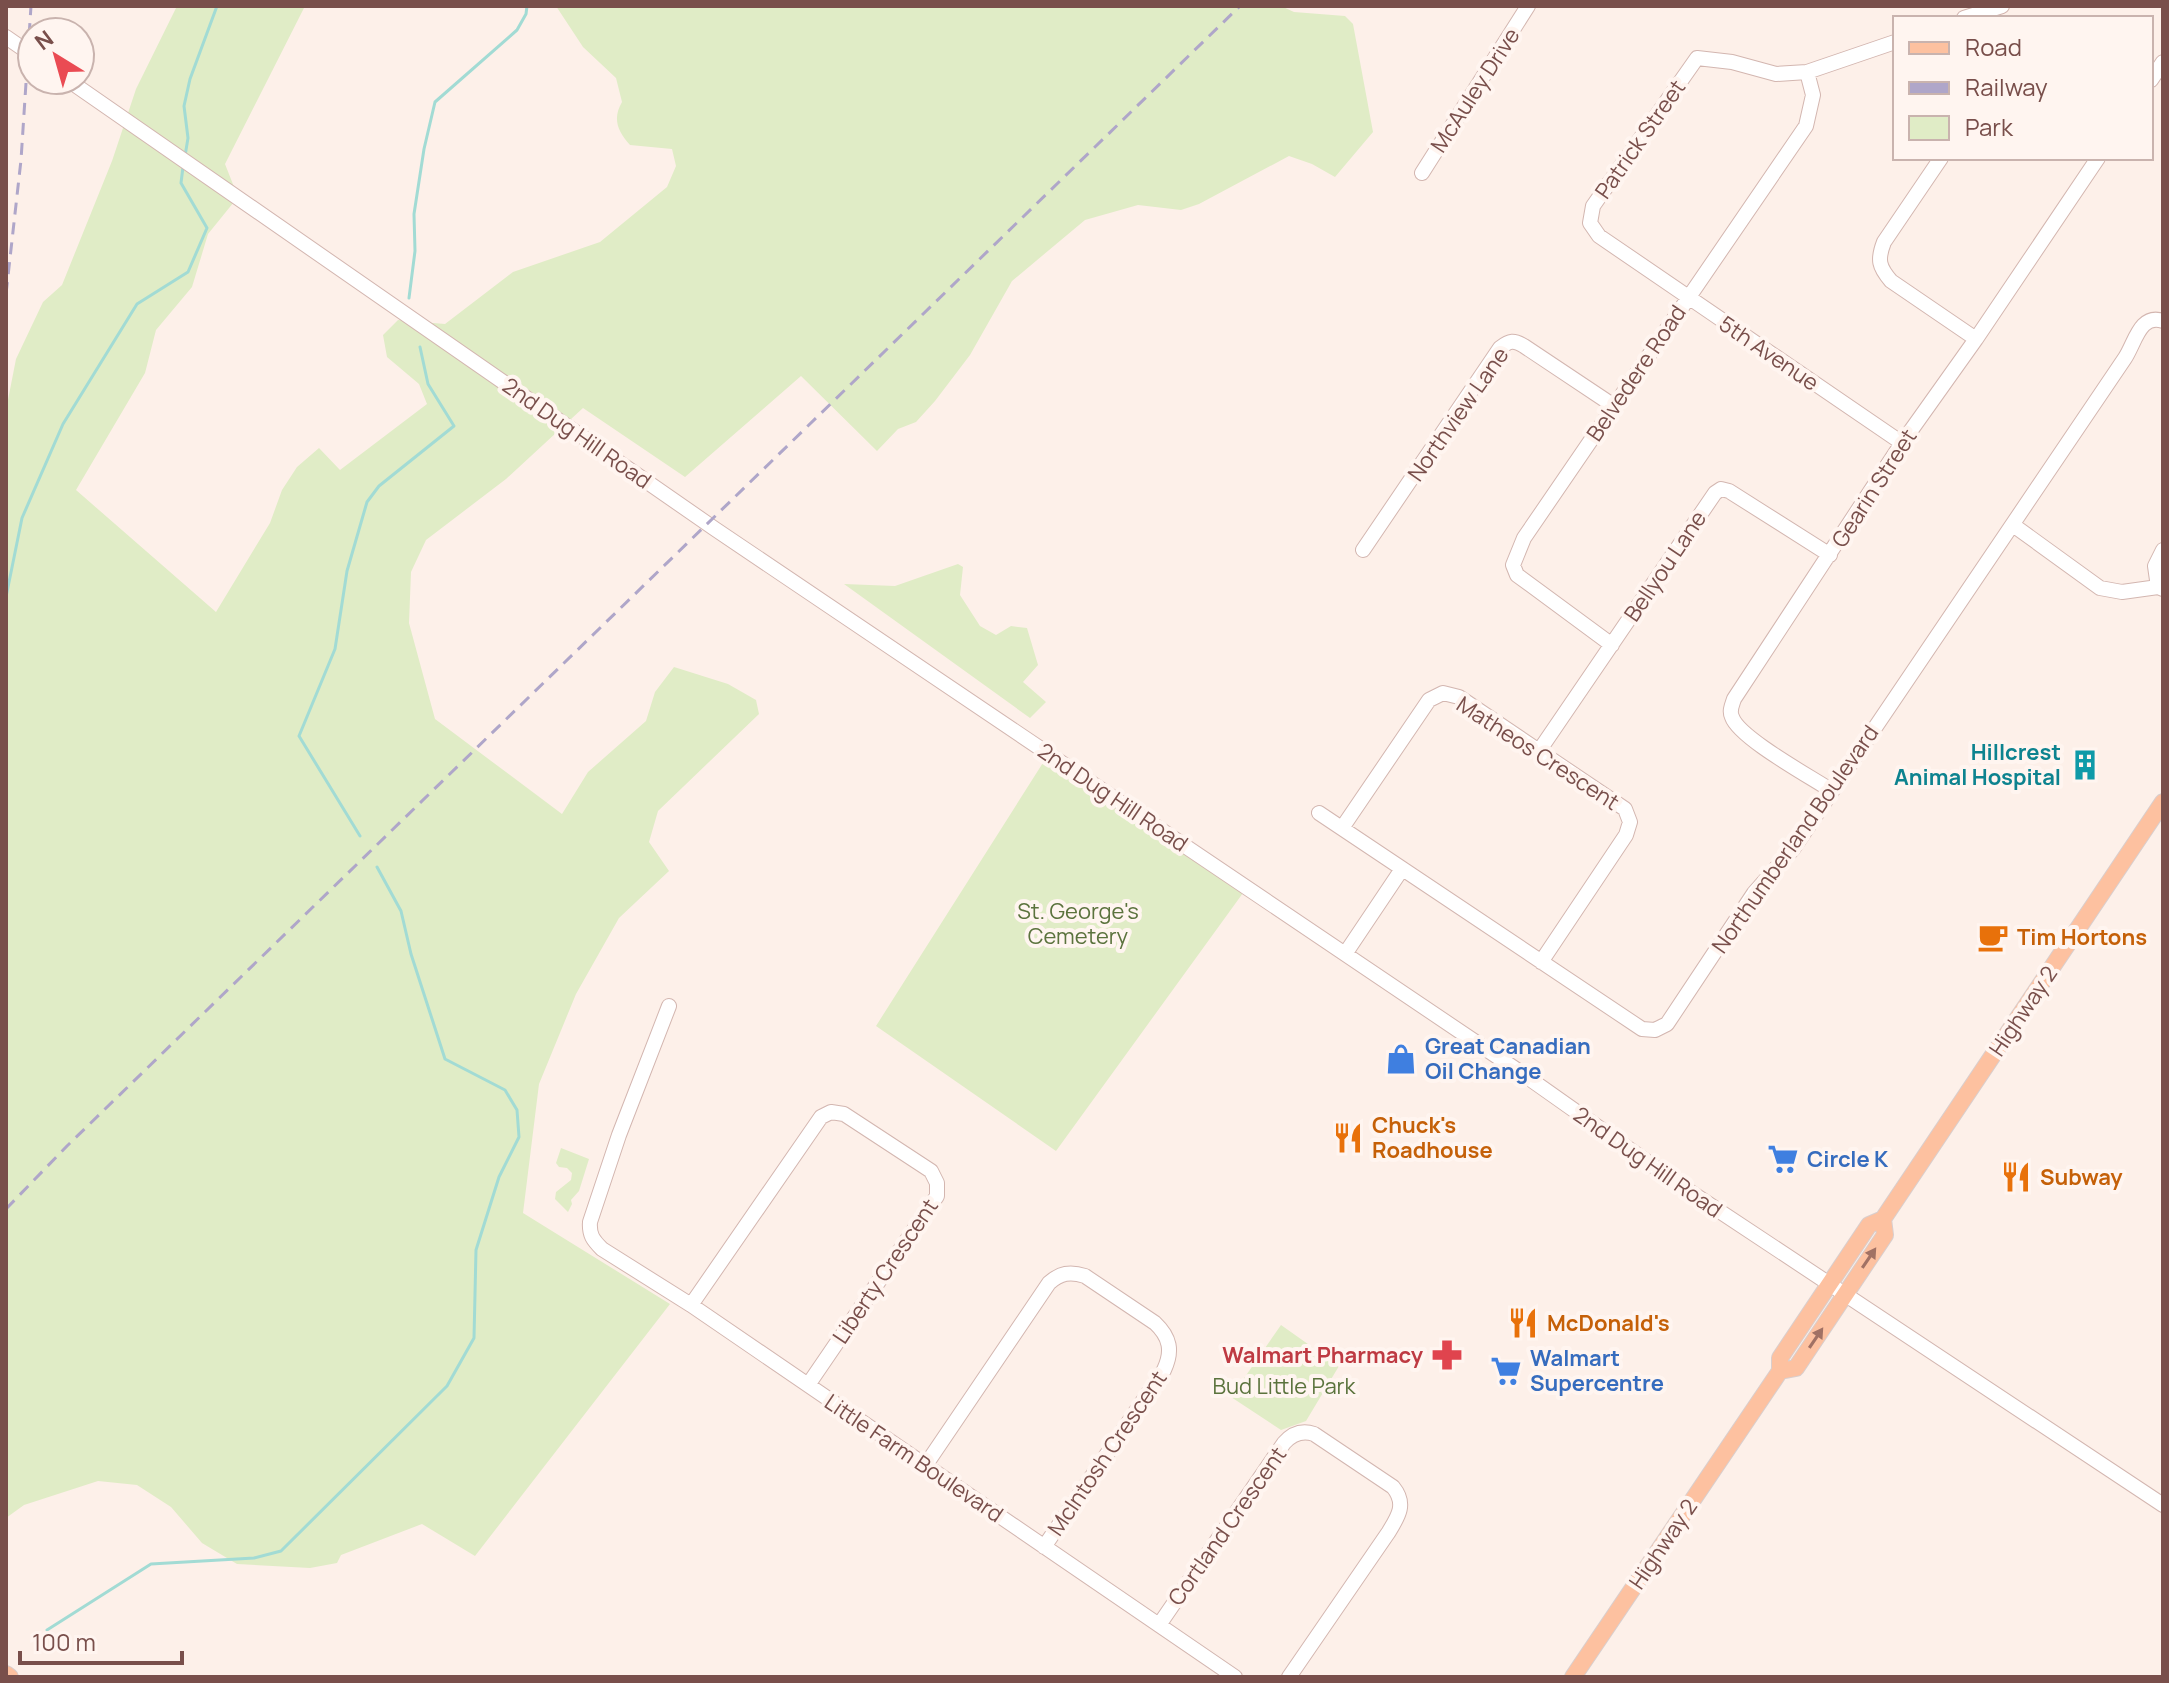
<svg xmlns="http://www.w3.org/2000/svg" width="2169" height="1683" font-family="Manrope,sans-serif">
  <rect width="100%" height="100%" fill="#fdf0e9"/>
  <path fill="#e0ecc6" d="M177,6H305L225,164L238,197L208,234L192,287L156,330L145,373L76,490L216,612L270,523L282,490L297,467L319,448L340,470L427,404L419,384L387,357L383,335L398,320L445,324L513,272L600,242L667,187L676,166L672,149L630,145C618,132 612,119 622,102L616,78L583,47L556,6H1281L1294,12L1345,16L1353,24L1373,132L1335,177L1312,164L1289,156L1199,204L1181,210L1138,205L1085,220L1012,281L970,355L935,401L916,422L898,429L877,451L801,376L685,477L583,408L506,479L426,540L411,572L409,623L435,719L562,814L588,772L646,721L655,692L674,667L728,684L756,700L759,714L658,811L649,842L669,871L619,918L576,994L539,1084L523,1213L670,1304L475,1556L422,1524L341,1555L337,1563L310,1568L237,1564L202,1543L171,1507L137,1485L98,1481L24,1505L6,1518V410L16,359L43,302L62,285L112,161L136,89Z
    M958,564L963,567L960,595L980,626L996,635L1011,626L1027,628L1038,665L1023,682L1046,702L1030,718L844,584L895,586Z
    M1046,758L1243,893L1056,1151L876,1026Z
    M561,1148L589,1159L579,1191L571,1200L572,1204L568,1212L555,1199L556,1192L571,1180L572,1173L567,1168L559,1167L556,1163Z
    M1281,1325L1339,1366L1306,1421L1281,1430L1231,1397Z"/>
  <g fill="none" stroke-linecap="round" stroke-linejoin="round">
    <path stroke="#a2dbd4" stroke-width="3" d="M185,156L188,138L184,106L190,79L217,6
      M409,298L415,251L414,214L424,149L435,102L517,30L526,14L527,6
      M6,597L22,518L63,424L137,304L188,272L207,228L181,183L183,167
      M360,836L299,736L335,649L347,571L367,502L379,486L454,426L428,384L420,347
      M47,1630L151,1564L254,1558L281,1551L447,1386L474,1338L476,1250L499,1177L519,1137L517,1110L505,1090L445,1059L411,954L401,911L377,867"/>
    <g stroke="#d3b6b0" stroke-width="16">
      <path id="minor" d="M1964,18L2002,6
        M6,37L32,55
        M1895,42L1807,72L1776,74L1732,62L1697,58L1593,206L1590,223L1599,236L1902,443
        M68,80L715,529L1520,1072L1680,1185L2163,1505
        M2151,80L2163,62
        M1941,158L1884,242C1877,260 1879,267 1891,281L1976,339
        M1422,173L1528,6
        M2013,525L2100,588L2122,592L2158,587L2163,589
        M1363,550L1500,348C1510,340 1514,340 1524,346L1614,406
        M2158,587L2155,566L2163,550
        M1612,645L1517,575L1513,565L1524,538L1806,126L1813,95L1807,72
        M1539,751L1715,493L1721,489L1729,491L1830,555
        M1832,791C1811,777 1739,738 1732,717C1729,711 1732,705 1734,699L1902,443L1976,339L2098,158
        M1319,813L1642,1029L1655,1030L1667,1024L1754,893L1793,849L2125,358C2135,343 2140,313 2163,321
        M1342,828L1429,700L1443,693L1459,697L1625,809L1630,822L1626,835L1541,962
        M1345,954L1402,869
        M669,1006L619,1135L590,1222C589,1235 593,1240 602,1249L691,1305L1235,1677
        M691,1305L821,1117L831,1112L844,1114L931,1171L937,1183V1196L808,1385
        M925,1466L1049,1283C1060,1273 1070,1271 1085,1276L1155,1323C1170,1337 1173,1351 1164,1370L1044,1547
        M1159,1625L1284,1443C1292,1434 1302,1430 1314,1434L1393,1487C1407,1504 1398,1517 1388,1533L1289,1677"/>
    </g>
    <g stroke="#d9cecd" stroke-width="18">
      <path id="major" d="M1780,1371L1796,1368L1885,1235L1883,1219
        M6,1674L10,1677
        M1573,1677L1780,1371V1358L1869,1225L1883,1219L2163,802"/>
    </g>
    <use href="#minor" stroke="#fff" stroke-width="14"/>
    <use href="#major" stroke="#fdc1a0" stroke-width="16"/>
    <path stroke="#afa6c9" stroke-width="3" stroke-dasharray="12 8" stroke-linecap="butt" d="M6,294L21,160L31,6
      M6,1209L67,1146L1240,6"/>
  </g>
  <defs><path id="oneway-solid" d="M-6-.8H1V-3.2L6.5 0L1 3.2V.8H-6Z" transform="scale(2)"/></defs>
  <g fill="#a17164">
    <use href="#oneway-solid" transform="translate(1869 1258) rotate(-56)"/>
    <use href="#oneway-solid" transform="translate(1816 1338) rotate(-56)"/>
  </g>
  <defs>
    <g id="building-bare" transform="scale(2.4)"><path d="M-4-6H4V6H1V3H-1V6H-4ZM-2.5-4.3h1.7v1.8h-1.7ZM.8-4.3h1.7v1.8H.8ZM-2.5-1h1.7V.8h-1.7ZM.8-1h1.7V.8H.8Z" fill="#0f9aa8" stroke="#fff5f0" stroke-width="2.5" paint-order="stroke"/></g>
    <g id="cafe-bare" transform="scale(2.4)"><path d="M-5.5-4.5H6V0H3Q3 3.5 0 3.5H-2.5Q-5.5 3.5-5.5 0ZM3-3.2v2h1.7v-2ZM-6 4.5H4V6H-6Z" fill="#e8710a" stroke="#fff5f0" stroke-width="2.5" paint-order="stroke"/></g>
    <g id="shop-bare" transform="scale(2.4)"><path d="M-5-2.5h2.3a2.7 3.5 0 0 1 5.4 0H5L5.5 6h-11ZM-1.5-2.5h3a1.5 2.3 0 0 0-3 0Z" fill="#3f7fe0" stroke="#fff5f0" stroke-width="2.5" paint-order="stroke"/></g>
    <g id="restaurant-bare" transform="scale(2.4)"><path d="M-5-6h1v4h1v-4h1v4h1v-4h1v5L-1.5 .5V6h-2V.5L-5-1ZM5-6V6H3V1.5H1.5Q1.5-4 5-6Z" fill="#e8710a" stroke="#fff5f0" stroke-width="2.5" paint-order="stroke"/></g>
    <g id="supermarket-bare" transform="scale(2.4)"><path d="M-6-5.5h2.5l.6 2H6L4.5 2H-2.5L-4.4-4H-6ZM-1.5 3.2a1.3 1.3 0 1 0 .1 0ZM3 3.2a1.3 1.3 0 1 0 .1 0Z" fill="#3f7fe0" stroke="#fff5f0" stroke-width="2.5" paint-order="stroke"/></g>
    <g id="pharmacy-bare" transform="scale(2.4)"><path d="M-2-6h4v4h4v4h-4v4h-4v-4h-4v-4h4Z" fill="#e0444e" stroke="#fff5f0" stroke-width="2.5" paint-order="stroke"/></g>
  </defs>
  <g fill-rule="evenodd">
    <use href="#building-bare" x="2085" y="765"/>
    <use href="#cafe-bare" x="1993" y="937"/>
    <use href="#shop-bare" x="1401" y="1059"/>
    <use href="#restaurant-bare" x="1348" y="1138"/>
    <use href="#supermarket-bare" x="1783" y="1159"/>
    <use href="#restaurant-bare" x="2016" y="1177"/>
    <use href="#restaurant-bare" x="1523" y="1323"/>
    <use href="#pharmacy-bare" x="1447" y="1355"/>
    <use href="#supermarket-bare" x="1506" y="1371"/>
  </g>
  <g text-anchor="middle" stroke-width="8" stroke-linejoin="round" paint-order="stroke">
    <g font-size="22" fill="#794f4b" stroke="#fff5f0">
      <text transform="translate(1475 90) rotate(-57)" y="8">McAuley Drive</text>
      <text transform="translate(1640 139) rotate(-55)" y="8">Patrick Street</text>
      <text transform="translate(1769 353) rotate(34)" y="8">5th Avenue</text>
      <text transform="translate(1636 373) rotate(-56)" y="8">Belvedere Road</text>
      <text transform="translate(1458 414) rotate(-55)" y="8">Northview Lane</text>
      <text transform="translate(577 433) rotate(35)" y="8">2nd Dug Hill Road</text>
      <text transform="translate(1874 488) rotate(-57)" y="8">Gearin Street</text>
      <text transform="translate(1665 566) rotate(-56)" y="8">Bellyou Lane</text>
      <text transform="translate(1538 753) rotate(33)" y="8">Matheos Crescent</text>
      <text transform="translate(1113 797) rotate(34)" y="8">2nd Dug Hill Road</text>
      <text transform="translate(1795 839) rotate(-55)" y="8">Northumberland Boulevard</text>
      <text transform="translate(2023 1011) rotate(-56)" y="8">Highway 2</text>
      <text transform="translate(1648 1162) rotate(35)" y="8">2nd Dug Hill Road</text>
      <text transform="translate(885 1271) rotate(-56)" y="8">Liberty Crescent</text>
      <text transform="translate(1107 1453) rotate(-56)" y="8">McIntosh Crescent</text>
      <text transform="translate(914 1458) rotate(34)" y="8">Little Farm Boulevard</text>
      <text transform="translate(1227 1526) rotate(-55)" y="8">Cortland Crescent</text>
      <text transform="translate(1663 1544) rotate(-56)" y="8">Highway 2</text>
    </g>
    <g font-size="22" font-weight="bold" fill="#0d838f" stroke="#fff5f0" text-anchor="end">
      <text x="2061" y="760">Hillcrest<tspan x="2061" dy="25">Animal Hospital</tspan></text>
    </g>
    <g font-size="22" fill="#5b733d" stroke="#fff5f0">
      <text x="1078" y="919">St. George's<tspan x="1078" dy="25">Cemetery</tspan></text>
      <text x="1284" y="1394">Bud Little Park</text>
    </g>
    <g font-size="22" font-weight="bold" fill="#c56008" stroke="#fff5f0" text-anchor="start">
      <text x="2017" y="945">Tim Hortons</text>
      <text x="1372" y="1133">Chuck's<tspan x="1372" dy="25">Roadhouse</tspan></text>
      <text x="2040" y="1185">Subway</text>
      <text x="1547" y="1331">McDonald's</text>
    </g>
    <g font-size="22" font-weight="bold" fill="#366cbe" stroke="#fff5f0" text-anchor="start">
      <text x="1425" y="1054">Great Canadian<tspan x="1425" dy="25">Oil Change</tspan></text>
      <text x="1807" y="1167">Circle K</text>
      <text x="1530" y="1366">Walmart<tspan x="1530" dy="25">Supercentre</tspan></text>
    </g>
    <g font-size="22" font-weight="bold" fill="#be3a42" stroke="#fff5f0" text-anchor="end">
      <text x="1423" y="1363">Walmart Pharmacy</text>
    </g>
  </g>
  <rect width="2169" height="1683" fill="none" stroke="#794f4b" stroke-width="16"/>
  <rect x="1893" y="16" width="260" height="144" fill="#fff5f0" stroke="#c9b3ae" stroke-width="2"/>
  <rect x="1909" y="42" width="40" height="12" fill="#fdc1a0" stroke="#c9b3ae" stroke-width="2"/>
  <text x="1965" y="56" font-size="24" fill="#794f4b">Road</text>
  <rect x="1909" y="82" width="40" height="12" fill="#afa6c9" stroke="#c9b3ae" stroke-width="2"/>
  <text x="1965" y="96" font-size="24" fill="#794f4b">Railway</text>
  <rect x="1909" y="116" width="40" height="24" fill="#e0ecc6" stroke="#c9b3ae" stroke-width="2"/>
  <text x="1965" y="136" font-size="24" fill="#794f4b">Park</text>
  <g transform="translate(56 56) rotate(323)"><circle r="38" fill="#fff5f0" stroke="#c9b3ae" stroke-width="2"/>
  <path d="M0-6L14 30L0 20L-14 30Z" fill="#ea4b53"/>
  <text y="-12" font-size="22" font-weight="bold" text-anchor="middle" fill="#794f4b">N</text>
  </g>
  <path d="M20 1651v12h162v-12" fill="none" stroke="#794f4b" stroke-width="4"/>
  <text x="32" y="1651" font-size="24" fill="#794f4b" stroke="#fff5f0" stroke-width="6" paint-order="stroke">100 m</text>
</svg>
